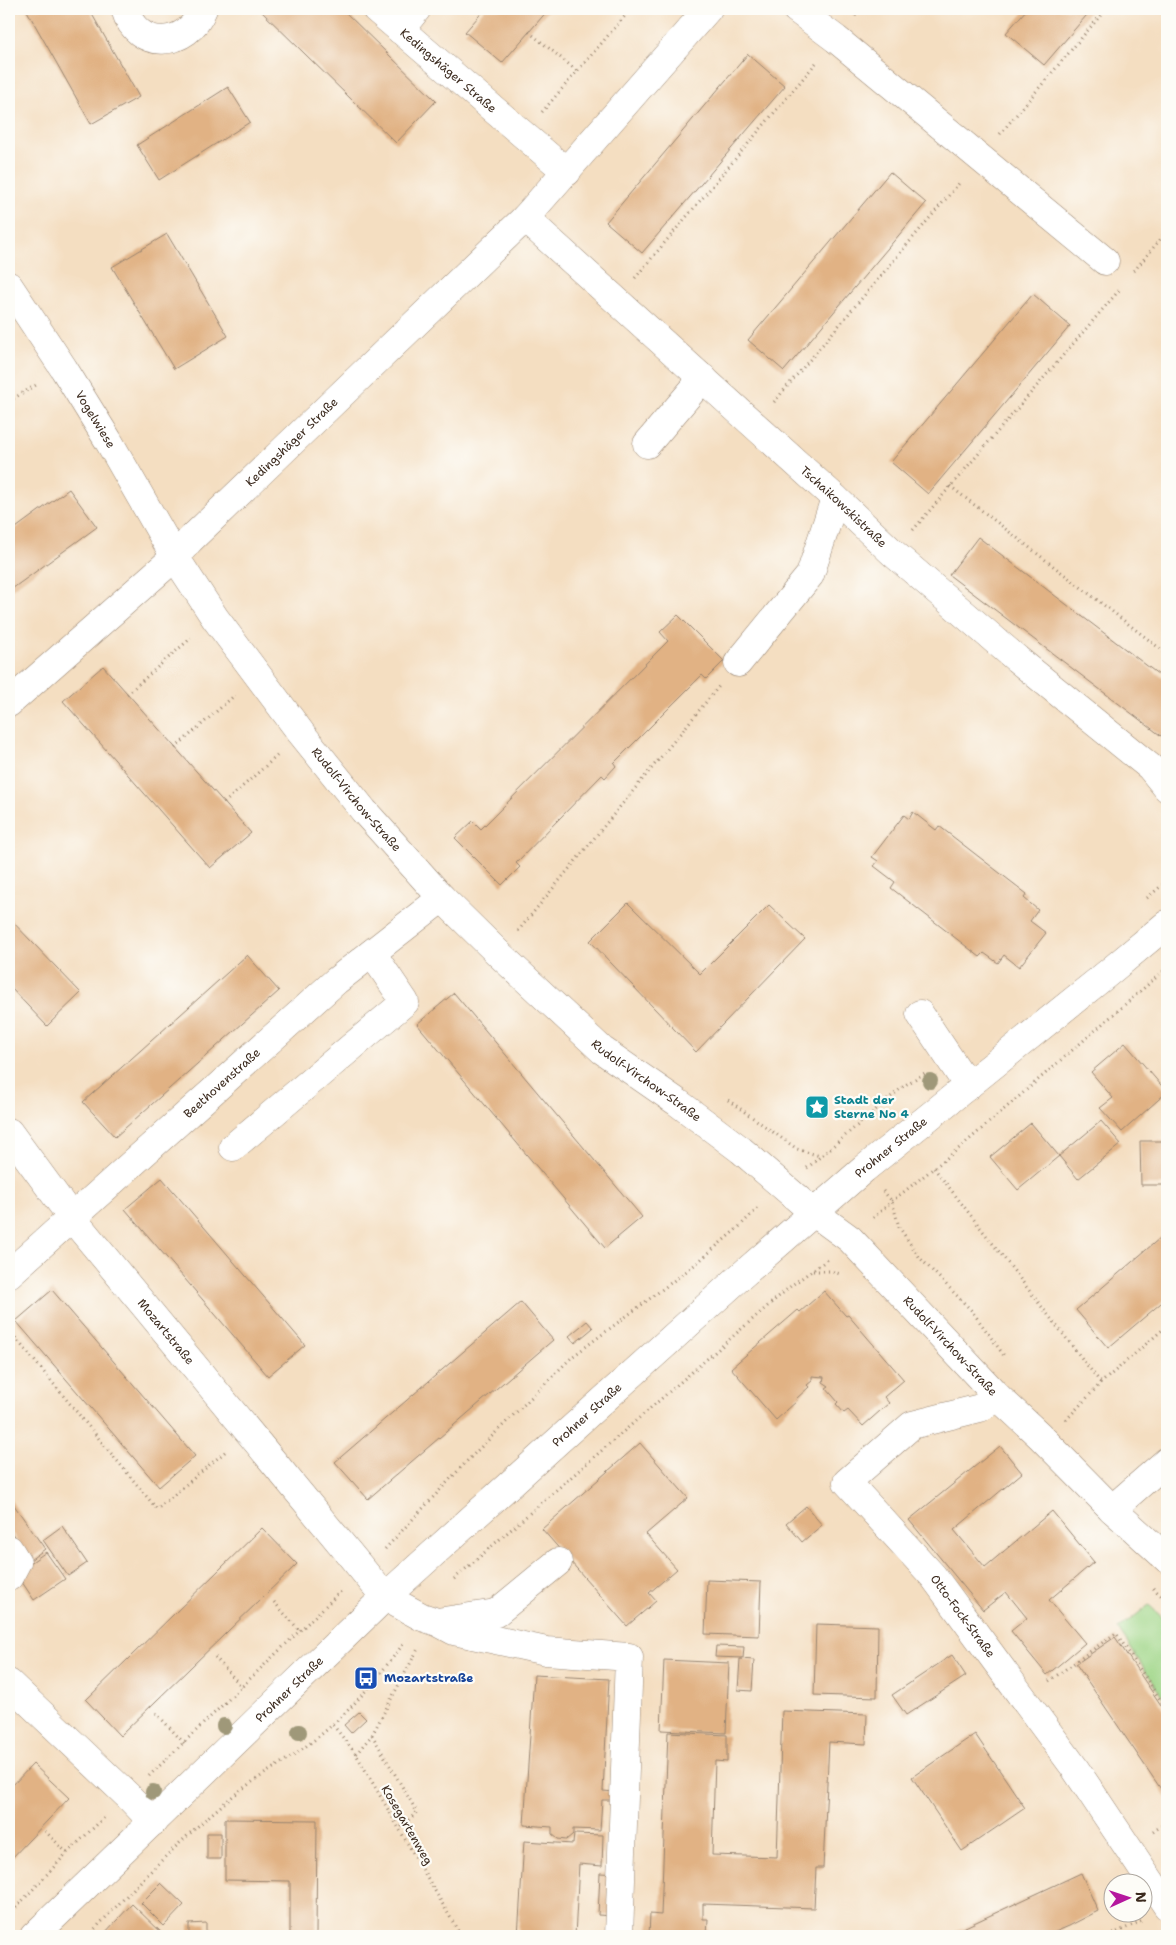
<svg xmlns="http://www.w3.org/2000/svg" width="1176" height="1945" font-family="'Shantell Sans',sans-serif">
  <rect width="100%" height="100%" fill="#fdfcf7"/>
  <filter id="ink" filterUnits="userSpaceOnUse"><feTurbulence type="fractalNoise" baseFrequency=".02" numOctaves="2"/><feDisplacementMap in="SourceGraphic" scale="10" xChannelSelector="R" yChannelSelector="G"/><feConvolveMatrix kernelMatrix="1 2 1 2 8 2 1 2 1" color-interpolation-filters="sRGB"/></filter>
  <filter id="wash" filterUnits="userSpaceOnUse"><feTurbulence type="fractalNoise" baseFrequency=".0096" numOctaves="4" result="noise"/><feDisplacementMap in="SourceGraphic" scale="20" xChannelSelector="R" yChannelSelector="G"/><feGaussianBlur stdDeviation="1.12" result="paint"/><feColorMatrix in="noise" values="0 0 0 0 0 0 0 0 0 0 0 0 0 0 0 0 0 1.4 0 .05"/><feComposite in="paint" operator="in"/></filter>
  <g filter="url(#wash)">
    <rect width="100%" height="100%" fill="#f4dec1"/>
    <path fill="#9fd687" stroke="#6d8052" d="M1149,1605L1167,1622V1703L1118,1629Z"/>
    <g id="blocks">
      <path fill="#e1b284" d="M26,9H89L139,97L91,124Z
        M259,9H342L436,101L396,143Z
        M485,9H549L502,63L465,32Z
        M1027,9H1092L1044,65L1006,33Z
        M748,54L785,86L642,253L606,222Z
        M228,87L250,122L159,180L137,145Z
        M890,172L926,203L784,371L748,340Z
        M167,234L228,336L174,369L112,267Z
        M1033,294L1070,326L928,494L891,462Z
        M69,489L97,527L9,591V533Z
        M978,537L1167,681V733L1164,738L949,575Z
        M678,615L724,661L706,679L702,675L614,763L616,766L605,778L602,775L516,863L520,867L502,885L455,838L473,821L481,829L668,641L660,632Z
        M103,666L251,833L210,868L63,701Z
        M913,812L936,830L939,826L1027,894L1024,898L1038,910L1030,921L1046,933L1019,967L1004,955L998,963L984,953L980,957L891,888L895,882L874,866L878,861L872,857L904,815L909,819Z
        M628,903L700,974L769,905L805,939L696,1052L590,941Z
        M9,918L81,993L47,1026L9,986Z
        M247,955L279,991L115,1137L83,1102Z
        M454,993L642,1217L605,1248L417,1024Z
        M1125,1043L1167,1092L1122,1132L1100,1108L1113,1098L1091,1072Z
        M1101,1121L1121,1144L1078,1179L1059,1156L1018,1190L990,1157L1031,1123L1059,1156Z
        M1140,1141H1167V1185H1141Z
        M162,1178L305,1345L268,1376L125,1209Z
        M1167,1232V1298L1108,1348L1076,1310Z
        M52,1290L195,1456L159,1487L16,1321Z
        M824,1291L846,1316L848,1315L904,1380L884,1397L889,1403L863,1426L848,1410L844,1413L836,1404L838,1402L826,1388L829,1386L823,1382L824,1377L812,1376V1381L807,1385L809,1387L796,1399L797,1401L776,1420L731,1368L798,1310L800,1312Z
        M521,1302L553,1340L368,1499L335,1462Z
        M587,1321L593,1328L575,1343L569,1336Z
        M640,1443L688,1498L646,1534L677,1569L649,1593L656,1601L627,1626L542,1529Z
        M1000,1446L1022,1473L954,1530L985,1567L1052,1511L1094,1562L1049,1600L1085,1643L1047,1675L1011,1631L1027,1618L1006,1592L983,1610L909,1520Z
        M9,1498L45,1549L30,1560L9,1529Z
        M806,1506L822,1525L802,1542L786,1523Z
        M62,1526L87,1563L68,1576L43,1540Z
        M262,1528L297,1564L120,1736L86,1700Z
        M46,1552L65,1579L34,1600L16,1573Z
        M707,1580L761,1582L759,1636L705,1634Z
        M816,1624L878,1626L877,1697L814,1695Z
        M1115,1637L1167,1714V1798L1076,1664Z
        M716,1646L744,1647L743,1658L715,1657Z
        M952,1655L966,1676L906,1715L892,1695Z
        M740,1659L754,1660L752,1691L738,1690Z
        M664,1660L729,1663L726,1733L661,1730Z
        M534,1675L609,1679L603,1791L615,1792L614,1800H602L600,1830L573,1829V1834L566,1840L558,1839L552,1834V1827L524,1825Z
        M782,1711L867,1714L866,1744L829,1742L823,1868H816L814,1908L703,1904V1919H708L707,1936H649L650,1914L661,1915L668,1732L727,1735V1762L715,1761L712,1855L777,1857Z
        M359,1712L366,1719L351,1733L344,1725Z
        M975,1734L1025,1808L962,1851L912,1777Z
        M33,1764L69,1798L9,1861V1789Z
        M225,1819L317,1820L316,1936H290V1881L225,1880Z
        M207,1833H221V1859H207Z
        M574,1834L603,1835L602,1866L579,1864L575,1936H518L524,1841L573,1844Z
        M600,1873L617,1874L614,1916L598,1915Z
        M1081,1873L1098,1911L1069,1926L1046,1936H946Z
        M161,1883L184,1905L164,1926L141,1903Z
        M132,1904L165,1936H102Z
        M206,1923V1936H189V1924Z"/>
    </g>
  </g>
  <g filter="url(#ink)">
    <use href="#blocks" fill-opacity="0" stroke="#988470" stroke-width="1"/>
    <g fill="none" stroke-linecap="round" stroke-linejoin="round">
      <g stroke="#988470" stroke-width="29">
        <g id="minor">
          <path d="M125,9C137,52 188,48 203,9"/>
          <path id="s1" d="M376,9L567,172"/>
          <path d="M796,9L836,39L1105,261"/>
          <path d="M400,30L417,9"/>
          <path id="s2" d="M525,218L835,498L893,553L1017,659L1150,767L1167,788"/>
          <path id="s3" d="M9,286L64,369L108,440L175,557L215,618L301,733L364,811L442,898L499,954L602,1050L677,1102L741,1150L813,1212L850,1239L998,1397L1039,1435L1112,1509L1167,1559"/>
          <path d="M647,444L703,378"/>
          <path d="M738,663L810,575L835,498"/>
          <path id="s4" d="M9,703L175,557L190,540L525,218L708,9"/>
          <path d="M920,1014L968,1086"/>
          <path id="s5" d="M9,1132L72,1218L385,1597L422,1617L437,1622L496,1613L558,1562"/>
          <path d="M233,1147L405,1002L372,953"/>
          <path id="s6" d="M9,1274L336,981L442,898"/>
          <path id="s7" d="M998,1397L980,1408L912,1425L847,1482L933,1576L1074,1767L1167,1906"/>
          <path d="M1112,1509L1167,1461"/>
          <path d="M9,1549L17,1562L9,1577"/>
          <path d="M441,1624L454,1631L546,1651L629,1657L619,1936"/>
          <path d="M9,1683L128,1796L153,1822"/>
        </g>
      </g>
      <g stroke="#988470" stroke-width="29">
        <g id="major">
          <path id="s8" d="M34,1936L385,1597L741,1276L864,1169L1108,973L1167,924"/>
        </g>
      </g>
      <path stroke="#988470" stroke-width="3" stroke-dasharray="1 4" stroke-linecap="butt" d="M855,16L861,9
        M529,32L577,71
        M542,112L631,9
        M1000,134L1106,9
        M1134,271L1167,231
        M635,278L816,63
        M9,401L38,384
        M774,402L961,181
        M950,486L1167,654
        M913,530L1121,288
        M127,694L191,638
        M175,748L235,695
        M224,803L279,754
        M1147,898L1167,881
        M518,931L720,685
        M728,1100L797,1149L820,1156
        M807,1168L905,1085L925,1073
        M934,1168L1101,1383
        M883,1191L892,1201L899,1227L920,1258L972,1311L1005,1357
        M873,1218L892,1201L962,1146L1167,968
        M813,1271H831L840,1274
        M9,1330L157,1509L226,1451
        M1066,1420L1101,1383L1167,1326
        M385,1549L468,1460L572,1357L692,1267L739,1227L759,1207
        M454,1579L792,1285L827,1260
        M1153,1588L1167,1601
        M274,1602L300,1631
        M215,1657L242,1687
        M1049,1681L1116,1633L1167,1710
        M156,1713L184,1743
        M333,1725L356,1754L461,1936
        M372,1735L417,1812L399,1829
        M356,1754L372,1735L419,1647
        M149,1776L341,1591
        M45,1831L67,1853
        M1153,1832L1167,1822
        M9,1915L67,1853L106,1816
        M88,1936C134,1888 181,1838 233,1796C265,1771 302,1753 332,1725C360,1701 382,1671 405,1642
        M1108,1936L1142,1921"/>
      <use href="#minor" stroke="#fff" stroke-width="28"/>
      <use href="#major" stroke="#fff" stroke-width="28"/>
    </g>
    <g fill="#9f9879">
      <circle cx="930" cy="1081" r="8"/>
      <circle cx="224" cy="1726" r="8"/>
      <circle cx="299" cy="1732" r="8"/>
      <circle cx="153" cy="1792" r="8"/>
    </g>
  </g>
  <defs>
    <g id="sight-square" transform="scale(1.25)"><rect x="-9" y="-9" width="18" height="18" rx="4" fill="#0f9aa8" stroke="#fdfcf7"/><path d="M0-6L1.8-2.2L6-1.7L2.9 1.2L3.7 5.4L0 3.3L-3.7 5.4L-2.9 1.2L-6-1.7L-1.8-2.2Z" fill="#fff"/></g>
    <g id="bus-square" transform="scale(1.25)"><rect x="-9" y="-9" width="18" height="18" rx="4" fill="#1a4fb4" stroke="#fdfcf7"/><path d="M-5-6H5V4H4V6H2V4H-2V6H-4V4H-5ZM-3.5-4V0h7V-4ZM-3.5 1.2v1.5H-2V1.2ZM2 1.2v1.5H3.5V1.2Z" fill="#fff"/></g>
  </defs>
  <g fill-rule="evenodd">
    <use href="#sight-square" x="817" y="1107"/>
    <use href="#bus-square" x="366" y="1678"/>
  </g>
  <g text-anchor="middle" stroke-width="4.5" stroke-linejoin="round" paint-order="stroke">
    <g font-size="12" fill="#3b2a1e" stroke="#fdfcf7">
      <text dy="4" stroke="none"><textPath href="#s1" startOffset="95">Kedingshäger Straße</textPath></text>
      <text dy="4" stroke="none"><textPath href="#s3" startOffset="159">Vogelwiese</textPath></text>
      <text dy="4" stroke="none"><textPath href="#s4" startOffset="385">Kedingshäger Straße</textPath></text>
      <text dy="4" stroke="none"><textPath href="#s2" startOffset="430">Tschaikowskistraße</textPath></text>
      <text dy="4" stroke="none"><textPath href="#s3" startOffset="621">Rudolf-Virchow-Straße</textPath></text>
      <text dy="4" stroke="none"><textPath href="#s3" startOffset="1026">Rudolf-Virchow-Straße</textPath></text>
      <text dy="4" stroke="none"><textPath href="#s6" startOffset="286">Beethovenstraße</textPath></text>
      <text dy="4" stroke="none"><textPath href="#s8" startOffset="1165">Prohner Straße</textPath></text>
      <text dy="4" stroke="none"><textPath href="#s5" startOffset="254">Mozartstraße</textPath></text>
      <text dy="4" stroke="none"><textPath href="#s3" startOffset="1431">Rudolf-Virchow-Straße</textPath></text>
      <text dy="4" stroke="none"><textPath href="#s8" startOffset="760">Prohner Straße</textPath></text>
      <text dy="4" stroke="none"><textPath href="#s7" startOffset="355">Otto-Fock-Straße</textPath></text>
      <text dy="4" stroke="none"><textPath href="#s8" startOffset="355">Prohner Straße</textPath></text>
      <text transform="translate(407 1825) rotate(60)" y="4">Kosegartenweg</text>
    </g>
    <g font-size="12" font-weight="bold" fill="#0d838f" stroke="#fdfcf7" text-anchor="start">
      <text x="834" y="1104">Stadt der<tspan x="834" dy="14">Sterne No 4</tspan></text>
    </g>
    <g font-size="12" font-weight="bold" fill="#164399" stroke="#fdfcf7" text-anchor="start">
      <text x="384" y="1682">Mozartstraße</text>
    </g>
  </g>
  <rect width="1176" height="1945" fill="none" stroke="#fdfcf7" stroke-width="30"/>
  <g transform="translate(1128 1898) rotate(87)"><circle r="24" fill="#fdfcf7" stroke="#afa8a0"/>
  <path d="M0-4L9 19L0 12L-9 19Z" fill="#b5179e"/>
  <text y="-8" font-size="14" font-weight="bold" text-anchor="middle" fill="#3b2a1e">N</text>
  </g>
</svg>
